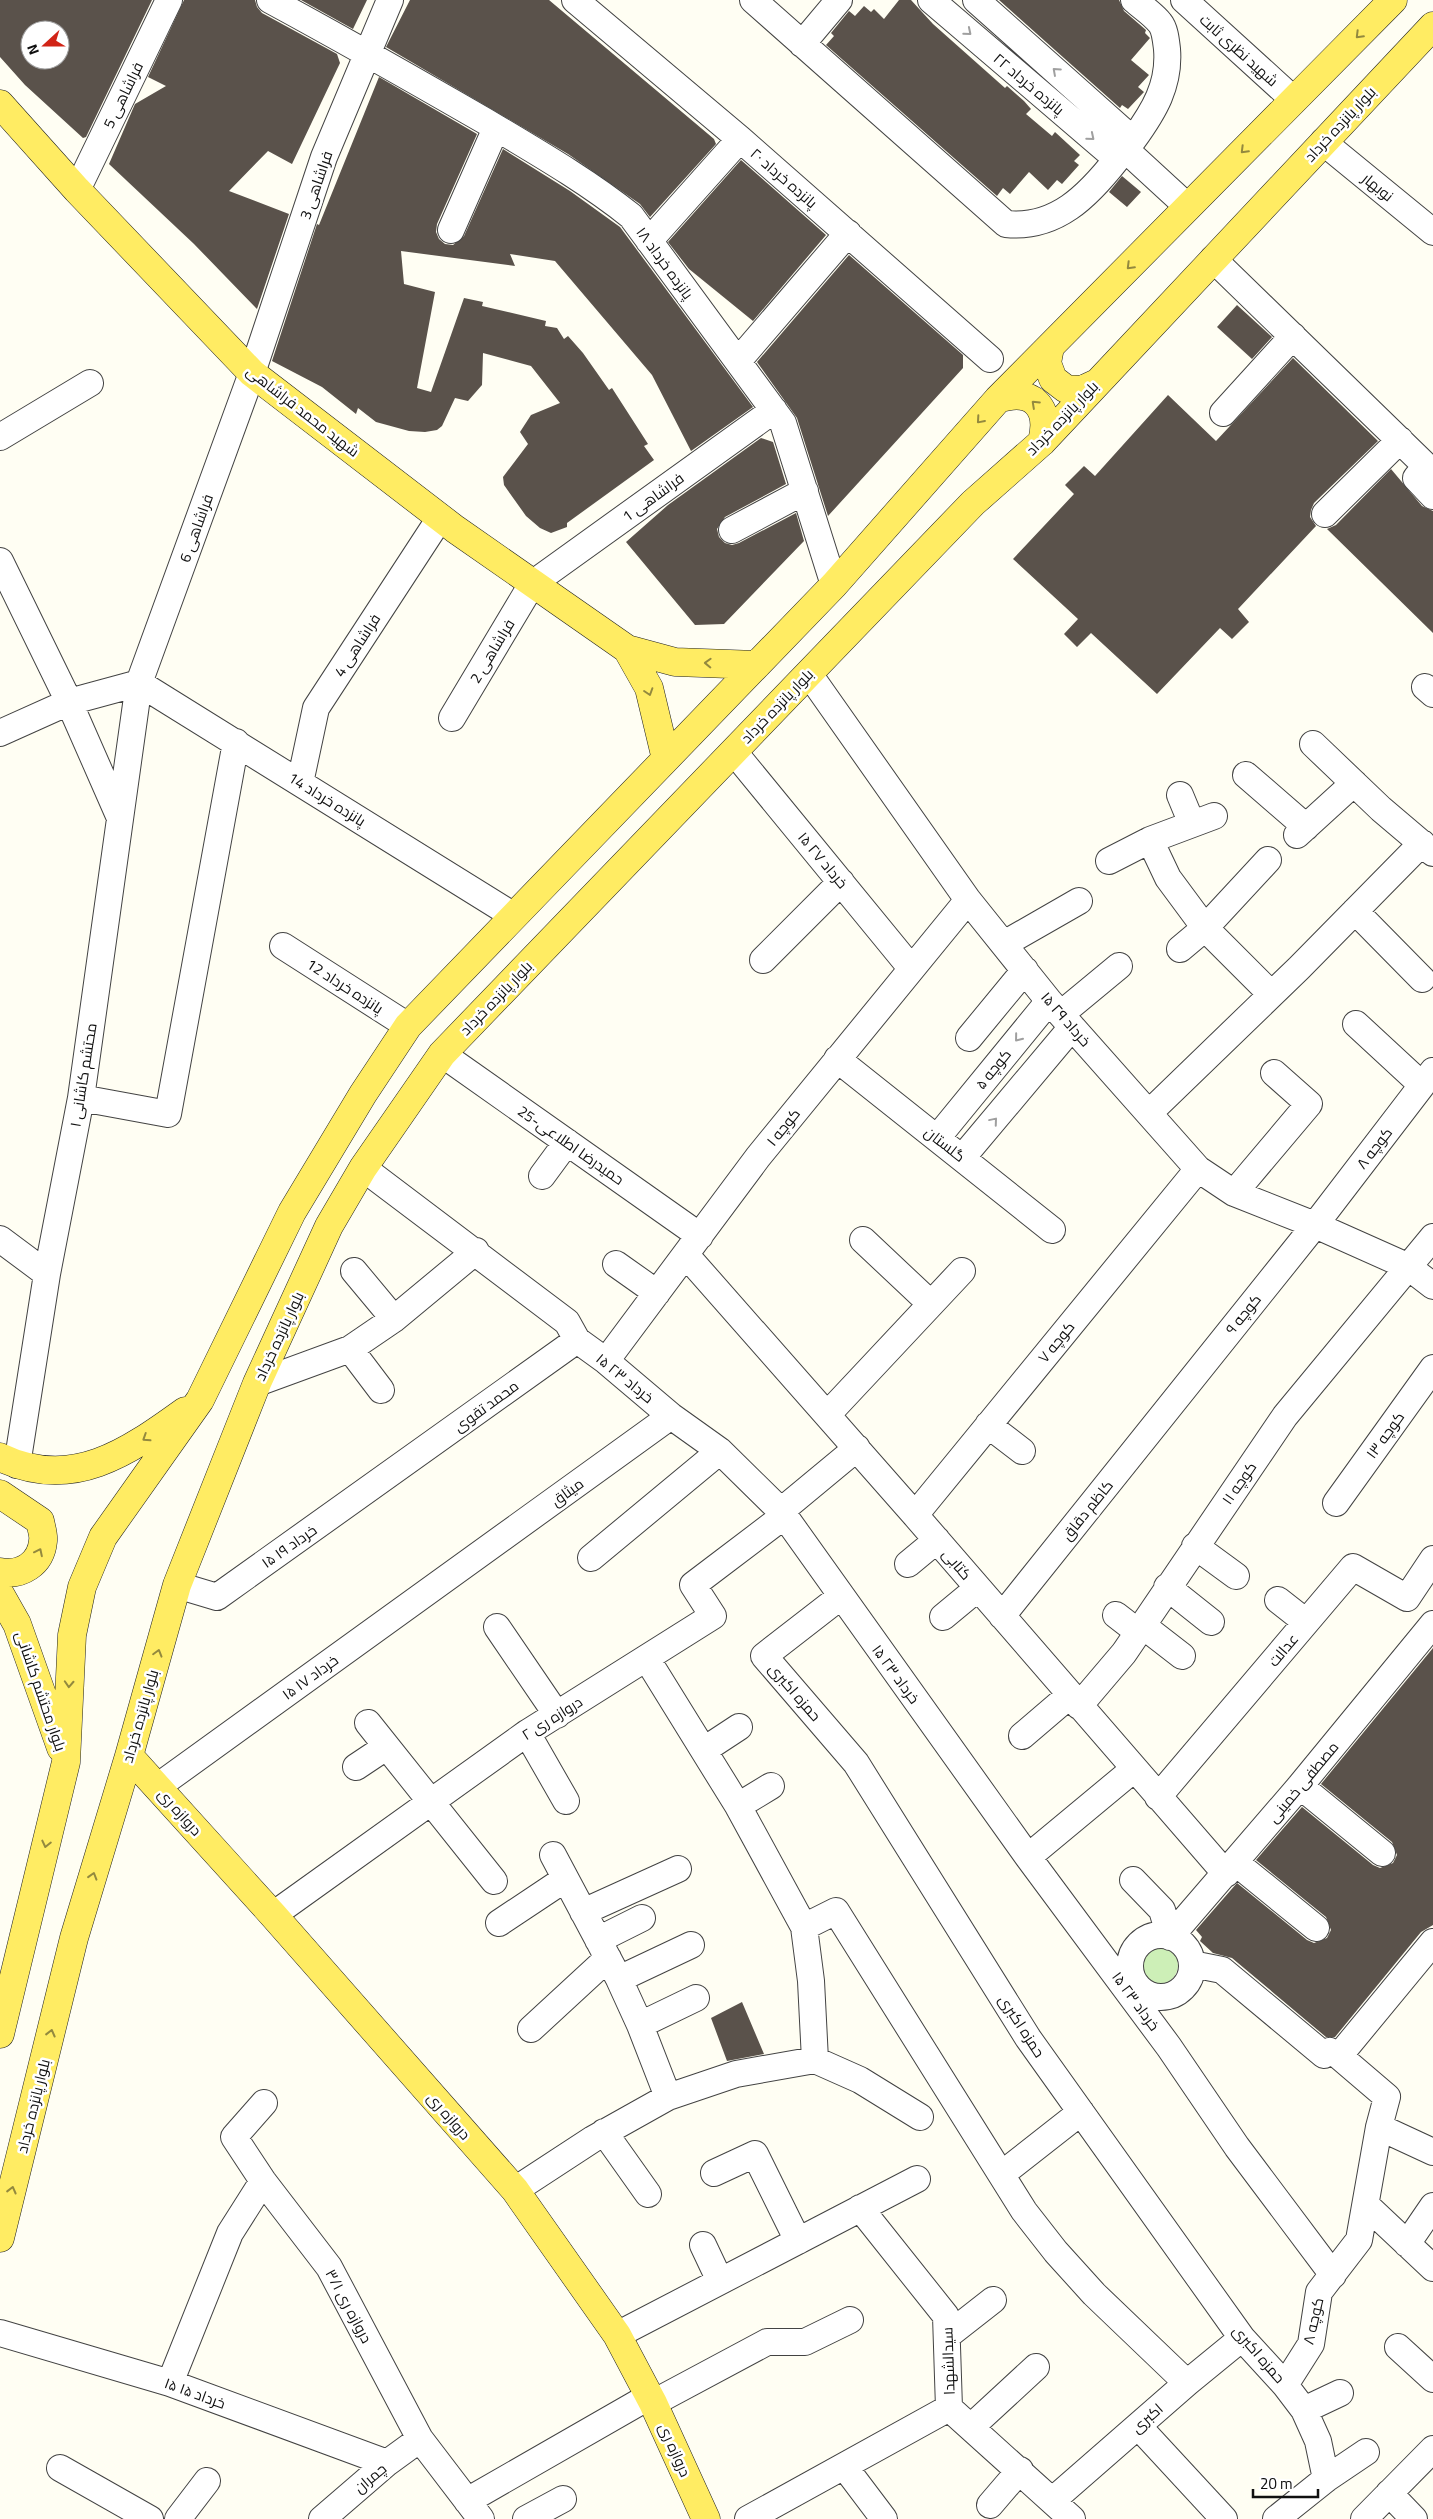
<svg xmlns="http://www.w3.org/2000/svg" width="1433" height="2519" font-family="Georgia,Cairo,serif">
  <rect width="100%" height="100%" fill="#fffef3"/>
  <!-- green -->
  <path fill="#cdefb7" d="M1140 1965a19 19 0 1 1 38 0a19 19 0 1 1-38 0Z"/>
  <!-- building -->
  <path fill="#5a524b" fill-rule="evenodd" d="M0 0H152L86 137 83 138 25 85 0 57ZM30 30H60V60H30Z
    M184 0H255L257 7 262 13 337 54 340 63 292 164 268 151 229 191 289 214 257 309 194 244 109 164 135 104 166 86 148 77Z
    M301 0H367L353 29Z
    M410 0H549L714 139 716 144 650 217 640 204 568 154 386 47Z
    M899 0H911L933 24 1005 88 1007 86 1024 101 1031 109 1026 114 1052 136 1055 132 1080 155 1074 161 1079 165 1062 184 1057 180 1048 190 1029 172 1010 194 1003 188 997 196 826 45 834 36 831 33 849 11 855 16 864 6 871 12 874 9 884 19Z
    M999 0H1119L1124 11 1146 30 1145 33 1150 38 1131 60 1149 75 1138 87 1144 92 1128 109 1122 105 1120 108Z
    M379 77 477 134 437 224 436 232 439 239 445 244 453 245 464 236 503 149 570 191 620 227 753 407 691 451 652 375 555 261 510 254 515 266 401 251 404 284 435 292 417 388 431 392 464 298 483 302 482 306 546 321 545 326 557 328 564 339 568 336 583 353 609 390 612 388 648 444 644 446 654 460 567 523V527L551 533 540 528 526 516 504 485 503 477 528 444 520 432 531 415 560 403 531 366 483 353 482 385 468 401 455 398 442 426 437 430 425 432 409 431 376 422 358 408 356 414 322 387 272 361 317 224 319 225Z
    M741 160 826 235 753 321 689 269 668 242Z
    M1122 176 1141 192 1127 207 1109 192Z
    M849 255 963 355V368L828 516 797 418 757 362Z
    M1237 305 1272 337 1252 359 1217 327Z
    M1293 358 1378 441 1314 503 1311 510 1310 517 1316 526 1238 609 1249 622 1232 639 1220 628 1157 694 1091 633 1077 647 1064 634 1078 619 1013 559 1074 494 1065 485 1084 466 1095 476 1168 395 1216 441Z
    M761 438 773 442 786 484 725 517 717 529 719 537 725 543 732 545 739 543 796 513 804 541 724 624 695 625 626 542 668 505Z
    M1391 469 1422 506 1433 511V633L1327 529 1336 525Z
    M1433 1648V1925L1421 1932 1335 2037H1326L1232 1958 1213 1953 1200 1941 1202 1937 1196 1930 1237 1883 1307 1940 1314 1943 1327 1938 1331 1930 1326 1917 1256 1860 1302 1807 1373 1865 1380 1868 1393 1863 1397 1855 1392 1842 1321 1784Z
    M742 2002 764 2054 727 2061 711 2018Z"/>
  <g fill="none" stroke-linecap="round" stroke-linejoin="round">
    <defs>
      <path id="minor" d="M270 0C342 39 414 80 485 121 535 151 586 180 631 216L783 423 834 585
        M575 0 740 139 990 359
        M753 0 1006 224C1056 229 1088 196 1117 159
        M931 0 1117 159 1133 140 976 0
        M1184 0 1294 100
        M802 44 839 0
        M1133 140C1154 111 1170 85 1167 49 1166 41 1165 29 1160 23 1153 14 1142 7 1134 0
        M1323 142 1433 232
        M1126 150 1188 207
        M77 190 169 0
        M451 230 496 128
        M649 241 740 139
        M1213 259 1426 466 1416 478 1433 496
        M738 361 848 233
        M1223 413 1293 336
        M0 437 90 383
        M1325 514 1400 440
        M732 530 805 491
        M0 561 69 702 120 818
        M809 674 968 900 1049 1001 1198 1169 1234 1193 1315 1225 1407 1266 1433 1286
        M139 683 514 916
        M1425 687 1433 694
        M452 718 532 584 774 410
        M0 733 69 702 139 683
        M1313 744 1381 809 1433 853
        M734 752 911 968
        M1246 775 1306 827
        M300 783 316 708 440 518
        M1180 795 1192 824
        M1297 835 1354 783
        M1150 840 1214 816
        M1109 861 1150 840 1168 878 1205 928 1271 994
        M1355 911 1422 979
        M1004 944 1079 901
        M283 946 408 1026
        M1180 949 1205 928 1268 860
        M763 960 841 882
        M1061 1014 1119 966
        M1356 1024 1422 1085
        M969 1038 1025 970
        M442 1054 700 1236
        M837 1059 1052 1230
        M81 1098 168 1114 236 742
        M1149 1113 1299 968 1422 843
        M937 1138 1049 1001
        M962 1158 1072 1027
        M363 1168 567 1322 577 1340 606 1361 671 1416 720 1451 781 1511 1028 1857 1169 2047 1237 2147 1333 2275
        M542 1176 567 1142
        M1234 1193 1309 1104 1274 1073
        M0 1239 47 1274
        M863 1240 931 1304
        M686 1255 915 1515 1226 1874
        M616 1264 657 1293
        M354 1271 394 1319
        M350 1349 381 1390
        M606 1361 758 1157 968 900
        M257 1383 350 1349 394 1319 476 1251
        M827 1415 962 1271
        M988 1425 1022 1451
        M17 1465 47 1274 81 1098 139 683 252 373 324 157 390 0
        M1336 1503 1433 1368
        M781 1511 857 1448
        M915 1515 1198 1169
        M1195 1546 1236 1576
        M591 1558 720 1451
        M908 1564 937 1540
        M177 1585 217 1597 577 1340
        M1167 1587 1211 1622
        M840 1597 764 1656 856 1763 1028 2038 1242 2338 1285 2385 1304 2410 1318 2441 1326 2479
        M1278 1600 1306 1622
        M1116 1615 1138 1632
        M1002 1616 1315 1225 1433 1071
        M943 1617 978 1588
        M1142 1625 1182 1656
        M497 1627 557 1715
        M647 1659 738 1806 804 1927 811 1981 815 2060
        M1079 1706 1124 1653 1285 1416 1433 1237
        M368 1723 494 1881
        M527 1733 566 1801
        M1022 1736 1070 1695
        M704 1750 739 1727
        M356 1767 386 1747
        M1300 1786 1382 1853
        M157 1787 671 1416
        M1158 1797 1353 1567 1407 1598 1433 1559
        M738 1806 771 1786
        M553 1855 619 1979 640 2025 668 2097
        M1028 1857 1134 1769
        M1236 1863 1316 1928
        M1133 1880 1162 1910 1170 1937
        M583 1912 678 1869
        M273 1915 527 1733 713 1616 693 1585 784 1516
        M499 1923 565 1879
        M804 1927 836 1911 1024 2211 1056 2252 1094 2294 1187 2383
        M1130 1966a31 31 0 1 1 62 0a31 31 0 1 1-62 0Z
        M1170 1937 1300 1786 1433 1624
        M598 1940 642 1918
        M1192 1964 1222 1970 1324 2055 1330 2051 1339 2056 1387 2097 1379 2127 1359 2240 1319 2292 1311 2344 1285 2385
        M619 1979 691 1945
        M640 2025 696 1998
        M531 2029 608 1958
        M1339 2056 1433 1942
        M264 2103 234 2137 263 2181 329 2267 420 2439 481 2519
        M1379 2127 1433 2152
        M604 2132 648 2194
        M714 2173 755 2154 798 2241
        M1002 2174 1081 2112
        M515 2190 593 2139 668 2097 736 2074 815 2060 860 2080 920 2117
        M1366 2205 1433 2268
        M860 2208 946 2316 949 2408 1072 2519
        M1407 2244 1433 2206
        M703 2245 720 2281
        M0 2333 170 2383 387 2463
        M617 2335 917 2179
        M947 2336 993 2300
        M1398 2347 1433 2379
        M170 2383 230 2233 263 2181
        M653 2403 767 2342H805L850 2320
        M1304 2410 1340 2393
        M1138 2426 1224 2519
        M971 2427 1036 2367
        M844 2466 884 2519
        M60 2468 150 2519
        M1389 2493 1414 2519
        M1053 2500 1187 2383 1242 2338
        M467 2501 650 2396
        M990 2505 1020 2470
        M178 2519 207 2481
        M322 2519 387 2463 420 2439
        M526 2519 563 2499
        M748 2519 949 2408
        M1276 2519 1326 2479 1366 2452
        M1364 2519 1433 2449"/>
      <path id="major" d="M0 104 77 190 252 373 455 529 627 649 675 662 757 665
        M1050 347 1047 363 1053 379 1066 389 1082 390 1097 383
        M998 399C1032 388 1051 406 1042 442
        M627 649 649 688 666 759
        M0 1457C72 1492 128 1452 185 1411
        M0 1494 40 1521C41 1527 44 1535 43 1541 41 1564 21 1576 0 1572
        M0 1594 17 1624 61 1748
        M129 1756 273 1915 515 2190 617 2335 653 2403 706 2519
        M0 2034 66 1762 72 1635 82 1587 103 1537 200 1400 292 1212 363 1094 408 1026 834 585 998 399 1393 0
        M0 2238 74 1938 129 1756 177 1585 257 1383 329 1226 363 1168 442 1054 973 503 1042 442 1433 26"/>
    </defs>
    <!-- minor casing -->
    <use href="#minor" stroke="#434343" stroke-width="28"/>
    <!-- major casing -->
    <use href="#major" stroke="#212121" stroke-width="29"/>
    <!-- minor -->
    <use href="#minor" stroke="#fff" stroke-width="26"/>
    <!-- major -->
    <use href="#major" stroke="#ffec63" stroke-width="28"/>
  </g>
  <!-- one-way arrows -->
  <defs><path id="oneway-chevron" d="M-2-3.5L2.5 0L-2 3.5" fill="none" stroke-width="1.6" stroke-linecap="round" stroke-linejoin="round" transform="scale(1.25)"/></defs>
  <g stroke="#9f9f9f">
    <use href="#oneway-chevron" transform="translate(968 32) rotate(40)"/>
    <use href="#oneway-chevron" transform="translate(1056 71) rotate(-138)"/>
    <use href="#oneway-chevron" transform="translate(1091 137) rotate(40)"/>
    <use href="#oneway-chevron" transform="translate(1018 1038) rotate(129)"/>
    <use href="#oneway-chevron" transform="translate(994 1121) rotate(-50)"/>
  </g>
  <g stroke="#93893e">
    <use href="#oneway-chevron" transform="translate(1359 35) rotate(135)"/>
    <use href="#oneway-chevron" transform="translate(1244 150) rotate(135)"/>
    <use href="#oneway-chevron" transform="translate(1130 266) rotate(135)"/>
    <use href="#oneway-chevron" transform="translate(1035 404) rotate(-137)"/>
    <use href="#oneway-chevron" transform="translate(980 420) rotate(131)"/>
    <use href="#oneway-chevron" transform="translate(708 663) rotate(-178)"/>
    <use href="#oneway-chevron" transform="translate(649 692) rotate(72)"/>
    <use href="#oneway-chevron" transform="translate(146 1438) rotate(147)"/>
    <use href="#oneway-chevron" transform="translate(39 1552) rotate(-64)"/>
    <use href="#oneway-chevron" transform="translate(158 1653) rotate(-74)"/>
    <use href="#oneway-chevron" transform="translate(69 1684) rotate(93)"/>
    <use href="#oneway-chevron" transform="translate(46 1844) rotate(103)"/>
    <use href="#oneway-chevron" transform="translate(93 1876) rotate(-73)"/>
    <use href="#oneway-chevron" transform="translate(51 2033) rotate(-76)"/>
    <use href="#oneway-chevron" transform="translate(12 2190) rotate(-76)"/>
  </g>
  <g text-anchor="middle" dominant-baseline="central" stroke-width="5" stroke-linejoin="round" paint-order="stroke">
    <!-- street labels -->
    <g font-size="15" fill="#101010" stroke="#fff">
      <text transform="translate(1239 50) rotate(42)">شهید نظری ثابت</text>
      <text transform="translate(1029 84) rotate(40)">پانزده خرداد ۲۲</text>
      <text transform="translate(123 95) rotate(-64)">فراشاهی 5</text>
      <text transform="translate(1340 124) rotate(-47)">بلوار پانزده خرداد</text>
      <text transform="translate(784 178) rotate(41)">پانزده خرداد ۲۰</text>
      <text transform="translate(316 185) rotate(-71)">فراشاهی 3</text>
      <text transform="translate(1378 187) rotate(39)">نوبهار</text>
      <text transform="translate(665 263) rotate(54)">پانزده خرداد ۱۸</text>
      <text transform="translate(303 411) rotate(38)">شهید محمد فراشاهی</text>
      <text transform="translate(1062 418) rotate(-46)">بلوار پانزده خرداد</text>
      <text transform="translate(653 497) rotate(-36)">فراشاهی 1</text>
      <text transform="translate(196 528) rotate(-70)">فراشاهی 6</text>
      <text transform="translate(357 645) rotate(-57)">فراشاهی 4</text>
      <text transform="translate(492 651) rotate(-59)">فراشاهی 2</text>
      <text transform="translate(777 706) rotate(-46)">بلوار پانزده خرداد</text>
      <text transform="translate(327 799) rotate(32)">پانزده خرداد 14</text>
      <text transform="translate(823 860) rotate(50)">۱۵ خرداد ۲۷</text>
      <text transform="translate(345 986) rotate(33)">پانزده خرداد 12</text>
      <text transform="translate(496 998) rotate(-46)">بلوار پانزده خرداد</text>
      <text transform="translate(1066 1019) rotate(49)">۱۵ خرداد ۲۹</text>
      <text transform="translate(993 1069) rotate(-51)">کوچه ۵</text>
      <text transform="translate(83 1075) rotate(-81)">محتشم کاشانی ۱</text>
      <text transform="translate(783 1127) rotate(-51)">کوچه ۱</text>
      <text transform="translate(945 1144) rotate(38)">گلستان</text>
      <text transform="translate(571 1145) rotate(35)">حمیدرضا اطلاعی-25</text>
      <text transform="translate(1374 1148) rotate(-52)">کوچه ۸</text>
      <text transform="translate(1243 1314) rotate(-51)">کوچه ۹</text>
      <text transform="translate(279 1336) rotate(-65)">بلوار پانزده خرداد</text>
      <text transform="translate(1056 1342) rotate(-51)">کوچه ۷</text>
      <text transform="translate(625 1378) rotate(39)">۱۵ خرداد ۲۳</text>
      <text transform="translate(486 1406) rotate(-36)">محمد تقوی</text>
      <text transform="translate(1385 1435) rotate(-54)">کوچه ۱۳</text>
      <text transform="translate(1239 1483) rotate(-55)">کوچه ۱۱</text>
      <text transform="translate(567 1492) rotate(-36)">میثاق</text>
      <text transform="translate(1087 1510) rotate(-51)">کاظم دقاق</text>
      <text transform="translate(289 1546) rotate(-35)">۱۵ خرداد ۱۹</text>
      <text transform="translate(957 1564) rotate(49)">کتابی</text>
      <text transform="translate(1283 1650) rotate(-50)">عدالت</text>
      <text transform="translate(896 1674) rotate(54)">۱۵ خرداد ۲۳</text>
      <text transform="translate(310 1677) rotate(-36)">۱۵ خرداد ۱۷</text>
      <text transform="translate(41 1691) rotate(71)">بلوار محتشم کاشانی</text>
      <text transform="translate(795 1692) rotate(49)">حمزه اکبری</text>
      <text transform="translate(140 1716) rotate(-74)">بلوار پانزده خرداد</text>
      <text transform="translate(552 1718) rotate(-32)">دروازه ری ۲</text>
      <text transform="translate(1303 1782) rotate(-50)">مصطفی خمینی</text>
      <text transform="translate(180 1812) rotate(48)">دروازه ری</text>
      <text transform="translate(1136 2001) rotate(54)">۱۵ خرداد ۲۳</text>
      <text transform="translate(1022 2026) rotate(57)">حمزه اکبری</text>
      <text transform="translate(33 2106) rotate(-76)">بلوار پانزده خرداد</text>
      <text transform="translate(449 2116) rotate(49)">دروازه ری</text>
      <text transform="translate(349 2306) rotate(62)">دروازه ری ۳/۱</text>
      <text transform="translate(1313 2321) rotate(-77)">کوچه ۸</text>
      <text transform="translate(1259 2354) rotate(49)">حمزه اکبری</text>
      <text transform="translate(948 2361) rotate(-92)">سیدالشهدا</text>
      <text transform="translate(195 2393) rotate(20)">۱۵ خرداد ۱۵</text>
      <text transform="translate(1147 2418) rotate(-41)">اکبری</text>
      <text transform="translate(675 2450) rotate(66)">دروازه ری</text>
      <text transform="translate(370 2478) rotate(-40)">چمران</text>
    </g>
  </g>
  <!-- north arrow -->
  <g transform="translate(45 45) rotate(249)"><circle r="24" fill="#ffffff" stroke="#9f9f9f"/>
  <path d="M0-4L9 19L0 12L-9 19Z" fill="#d12417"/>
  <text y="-8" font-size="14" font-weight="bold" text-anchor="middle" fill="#101010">N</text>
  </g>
  <!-- scale -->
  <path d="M1253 2489v8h65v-8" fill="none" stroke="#101010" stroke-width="2.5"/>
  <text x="1260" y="2489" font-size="15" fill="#101010" stroke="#ffffff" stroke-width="4" paint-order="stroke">20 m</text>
</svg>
